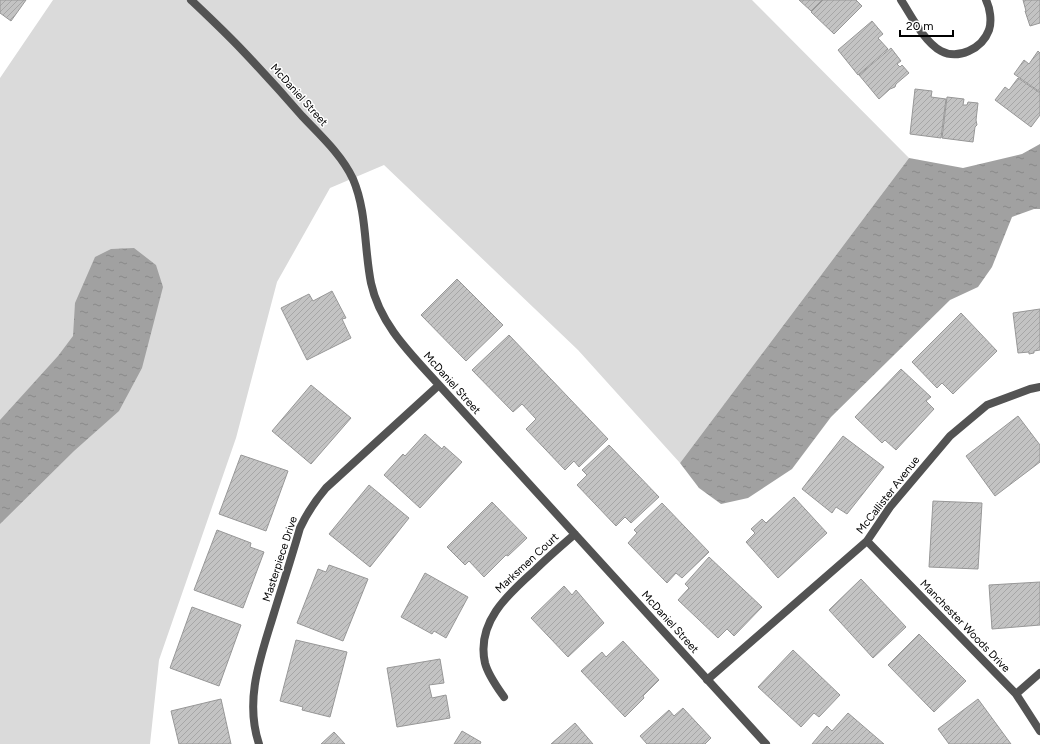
<svg xmlns="http://www.w3.org/2000/svg" width="1040" height="744" font-family="Figtree,sans-serif">
  <defs>
    <pattern id="water-ripples" width="26" height="14" patternUnits="userSpaceOnUse"><rect width="26" height="14" fill="#a1a1a1"/><path d="M2 4q2-2 4 0t4 0M15 11q2-2 4 0t4 0" fill="none" stroke="#898989"/></pattern>
    <pattern id="building-hatch" width="6" height="6" patternUnits="userSpaceOnUse"><rect width="6" height="6" fill="#c3c3c3"/><path d="M-1 1l2-2M0 6l6-6M5 7l2-2" fill="none" stroke="#a6a6a6"/></pattern>
  </defs>
  <rect width="100%" height="100%" fill="#fff"/>
  <!-- green -->
  <path fill="#dadada" d="M53 0H752L909 158 680 463 578 350 384 165 330 188 277 282 236 438 159 660 150 744H0V78Z"/>
  <!-- water -->
  <path fill="url(#water-ripples)" d="M1040 144V209H1034L1012 217 992 267 978 287 950 300 831 417 792 469 748 498 721 504 699 488 680 463 909 158 963 168 1022 154Z
    M134 248 156 265 163 287 142 368 119 411 74 451 0 524V420L58 356 73 336 75 303 95 257 111 249Z"/>
  <!-- building -->
  <path fill="url(#building-hatch)" stroke="#979797" d="M0 0H26L11 21 0 13Z
    M799 0H822L811 11Z
    M823 0H856L862 6 834 34 811 12Z
    M1023 0H1040V23L1030 26 1025 11H1026Z
    M872 21 883 34 878 38 888 49 858 75 838 50Z
    M891 48 901 61 897 64 900 67 902 65 909 73 896 84 895 87 890 89 879 99 859 75Z
    M1038 51 1040 53V92L1014 74 1024 60 1029 64Z
    M1018 78 1040 93V115L1031 127 995 100 1005 87 1009 90Z
    M915 89 932 91 931 97 946 99 941 138 910 134Z
    M947 97 964 99 963 105H967L968 102 978 103 976 120 977 125 975 127 973 142 942 138Z
    M457 279 503 325 466 361 421 315Z
    M332 291 346 318 342 319 351 338 307 360 281 308 309 294 313 301Z
    M1040 309V350L1034 351V353L1029 354V352L1018 353 1013 313Z
    M961 313 997 351 953 394 942 383 937 388 912 362Z
    M509 335 608 439 579 467 574 461 565 470 526 429 536 419 522 404 513 412 472 370Z
    M901 369 931 397 926 401 934 409 896 450 885 440 882 443 855 417Z
    M311 385 351 418 311 464 272 431Z
    M1018 416 1040 445V462L995 496 966 456Z
    M425 434 442 449 444 446 462 462 420 508 384 475 403 454 405 456Z
    M843 436 884 467 847 514 836 507 832 513 802 489Z
    M609 445 659 497 631 523 625 517 616 526 577 485 587 475 582 470Z
    M241 455 288 471 266 531 219 514Z
    M369 485 409 518 370 567 329 534Z
    M794 497 827 533 778 578 746 542 755 533 751 529 762 519 766 523Z
    M933 501 982 503 978 569 929 567Z
    M492 502 527 538 508 556 506 555 484 577 469 561 465 565 447 547Z
    M662 503 709 552 682 578 676 573 667 583 628 543 637 533 634 530Z
    M217 530 251 543 250 547 264 552 243 608 194 590Z
    M709 557 762 607 734 636 727 629 718 638 678 600 689 588 685 584Z
    M329 565 368 579 343 641 297 623 318 569 326 572Z
    M425 573 468 597 446 638 434 631 432 634 401 617Z
    M861 579 906 627 873 658 829 610Z
    M1040 582V625L992 629 989 585Z
    M564 586 572 595 576 590 604 623 568 657 531 618Z
    M192 607 241 625 219 686 170 668Z
    M919 634 966 681 934 712 888 665Z
    M296 640 347 652 330 717 302 710 303 707 280 701Z
    M623 641 659 680 643 696 644 698 625 717 581 671 602 652 606 657Z
    M793 650 840 695 819 717 814 713 801 727 758 687Z
    M440 659 444 683 429 685 432 698 446 695 450 718 397 727 387 668Z
    M221 699 231 744H179L171 711Z
    M978 699 1011 744H949L938 729Z
    M683 708 711 738 705 744H647L640 736 669 710 674 716Z
    M848 713 884 744H812L827 726 832 731Z
    M575 723 593 744H551Z
    M462 731 481 742 480 744H454Z
    M334 732 345 744H321Z"/>
  <g fill="none" stroke-linecap="round" stroke-linejoin="round">
    <!-- street -->
    <path stroke="#535353" stroke-width="8" d="M191 0C209 17 226 33 243 51 263 72 283 94 302 116 320 135 342 155 353 179 367 212 364 248 371 283 380 325 412 355 439 385L766 744
      M901 0C911 15 924 42 941 51 958 60 982 49 989 30 992 21 990 8 986 0
      M867 541 1016 694 1040 731
      M707 680 867 541 890 507 950 436 987 405 1030 389 1040 387
      M1016 694 1040 673
      M504 697C497 687 488 675 485 663 476 623 507 595 534 571 547 558 561 546 575 534
      M259 744C244 699 261 656 274 613 283 584 292 556 300 528 307 513 315 501 326 488L439 385"/>
  </g>
  <g text-anchor="middle" dominant-baseline="central" stroke-width="3" stroke-linejoin="round" paint-order="stroke">
    <!-- street labels -->
    <g font-size="11" fill="#000" stroke="#fff">
      <text transform="translate(299 95) rotate(48)">McDaniel Street</text>
      <text transform="translate(452 383) rotate(48)">McDaniel Street</text>
      <text transform="translate(888 495) rotate(-52)">McCallister Avenue</text>
      <text transform="translate(280 559) rotate(-72)">Masterpiece Drive</text>
      <text transform="translate(527 563) rotate(-43)">Marksmen Court</text>
      <text transform="translate(670 622) rotate(48)">McDaniel Street</text>
      <text transform="translate(965 626) rotate(46)">Manchester Woods Drive</text>
    </g>
  </g>
  <!-- scale -->
  <path d="M900 30v6h53v-6" fill="none" stroke="#000000" stroke-width="2"/>
  <text x="906" y="30" font-size="12" fill="#000000" stroke="#ffffff" stroke-width="3" paint-order="stroke">20 m</text>
</svg>
